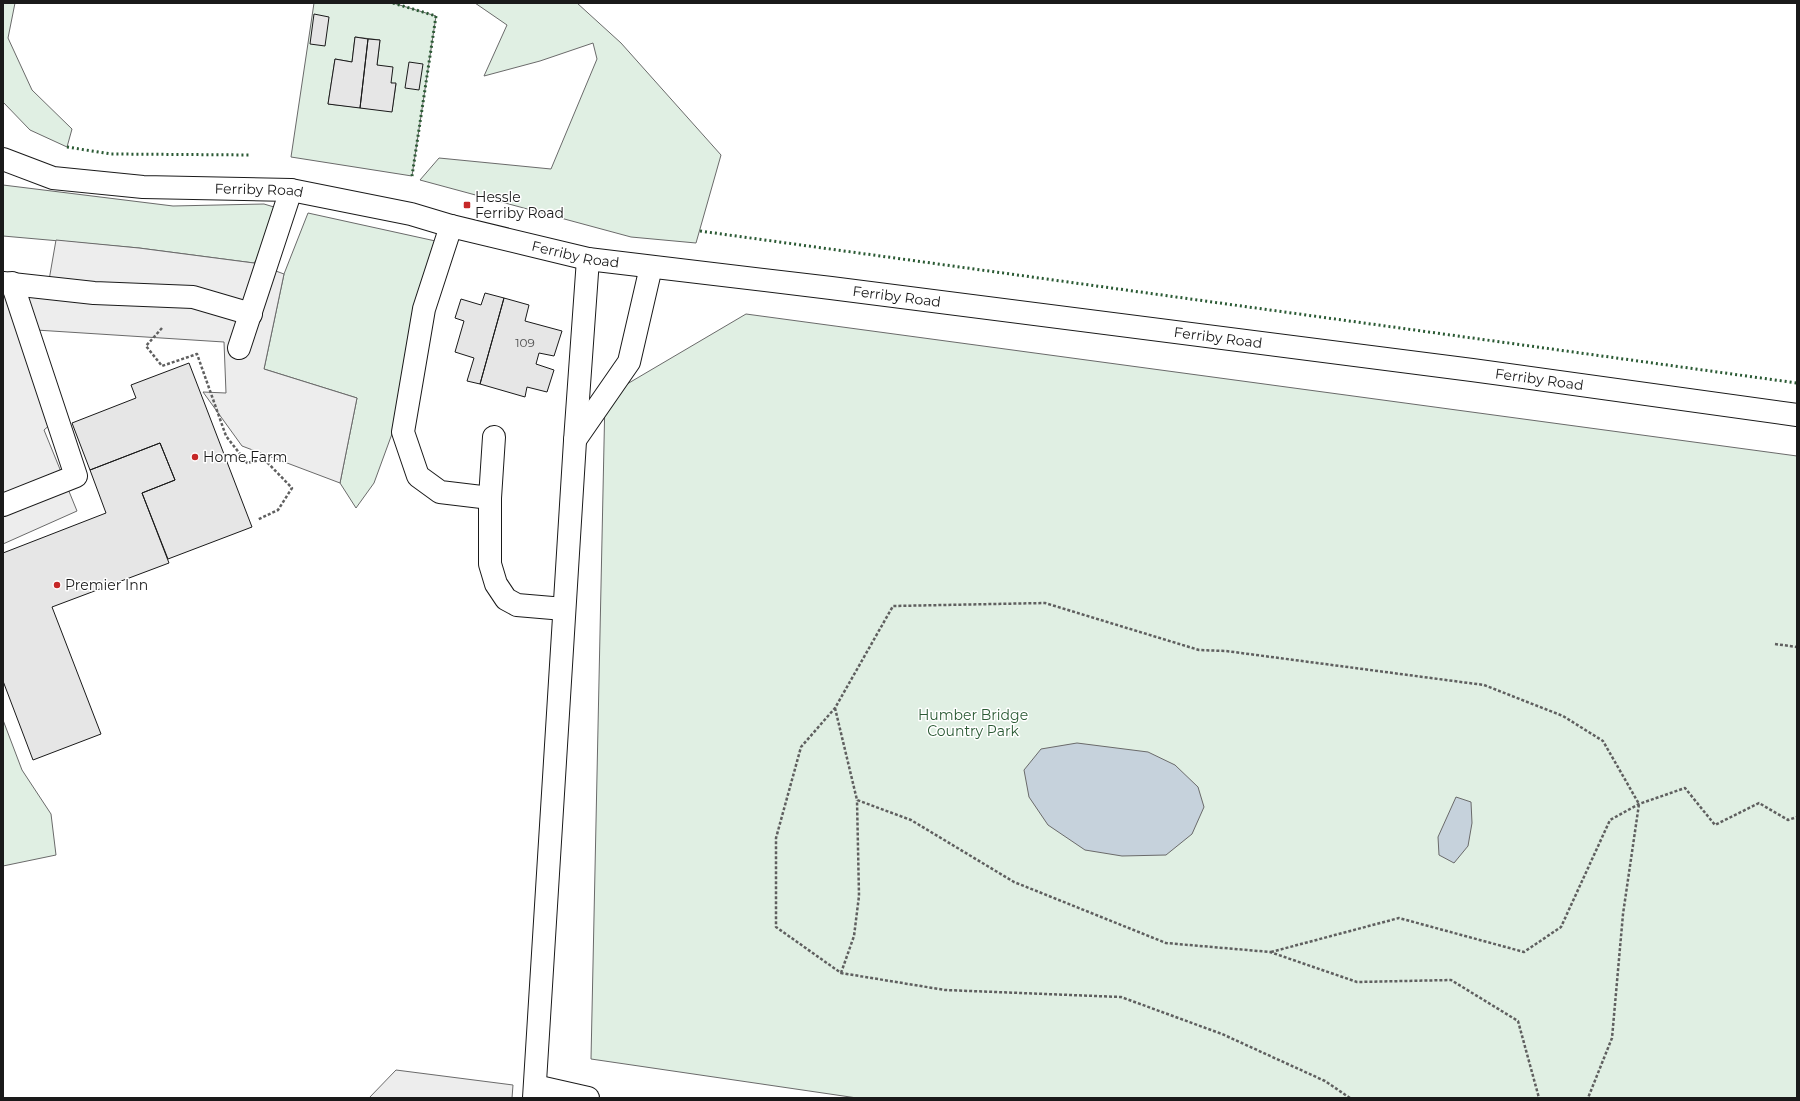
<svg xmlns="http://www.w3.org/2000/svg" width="1800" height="1101" font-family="Montserrat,sans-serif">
  <rect width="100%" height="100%" fill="#fff"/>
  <!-- green -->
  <path fill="#e0efe3" stroke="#6a6a6a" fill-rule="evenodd" d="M3 3H15L8 38 32 90 72 129 67 147 30 130 3 102Z
    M314 3H393L436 16 412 176 291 157ZM355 37 380 40 377 65 391 83 396 84 392 111 328 104 335 59 352 62Z
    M475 3H577L621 43 721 155 696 243 631 237 420 180 439 158 551 169 597 59 593 43 540 61 484 76 507 25Z
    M3 185 173 206 264 204 274 207 268 244 254 263 139 248 3 236Z
    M308 213 440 242 400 412 374 483 356 508 340 483 357 398 264 369 284 274Z
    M746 314 1797 456V1098H857L591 1059 605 397Z
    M3 720 22 770 51 814 56 855 3 866Z"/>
  <!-- parking -->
  <path fill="#ededed" stroke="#6a6a6a" d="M56 240 139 248 254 263 284 274 264 369 357 398 340 483 242 446 203 392 226 393 224 342 36 330 60 416 44 430 77 511 3 544V279L48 286Z
    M396 1070 513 1085 512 1098H369Z"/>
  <!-- water -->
  <path fill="#c6d2dc" stroke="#6a6a6a" d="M1077 743 1148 752 1175 765 1198 787 1204 807 1192 834 1166 855 1122 856 1085 850 1048 825 1029 797 1024 770 1041 749Z
    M1456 797 1471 802 1472 823 1468 846 1454 863 1439 855 1438 837Z"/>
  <!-- building -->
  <path fill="#e6e6e6" stroke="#1a1a1a" d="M314 14 329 17 325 46 310 44Z
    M355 37 368 39 360 108 328 104 335 59 352 62Z
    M368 39 380 40 377 65 393 67 391 83H396L392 112 360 108Z
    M409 62 423 64 419 90 405 88Z
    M485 293 504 298 480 384 467 381 474 358 455 352 464 321 455 318 461 299 481 305Z
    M504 298 529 305 525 321 562 331 554 356 539 353 536 364 554 370 547 392 527 387 525 397 480 384Z
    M189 363 252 527 168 559 142 493 175 480 160 443 90 470 72 423 136 398 131 385Z
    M160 443 175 480 142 493 169 563 52 607 101 734 33 760 3 681V553L106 513 90 470Z"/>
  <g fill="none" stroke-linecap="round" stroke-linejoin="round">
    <defs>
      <g id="minor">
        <path id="s1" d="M3 159 53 178 143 187 291 190 411 214 451 226 588 259 831 288 1472 370 1797 415"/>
        <path d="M451 226 424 309 403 432 418 476 440 492 490 498"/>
        <path d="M3 283 94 293 193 297 251 314"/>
        <path d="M239 348 291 190"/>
        <path d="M494 437 490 498V564L496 584 506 599 517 605 564 609"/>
        <path d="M575 440 629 362 651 267"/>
        <path d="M3 505 76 476 12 283"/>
        <path d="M535 1086 588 1098"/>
        <path d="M534 1098 575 441 588 259"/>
      </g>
    </defs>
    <!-- minor casing -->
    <use href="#minor" stroke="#1a1a1a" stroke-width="24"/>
    <!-- path -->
    <path stroke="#5f5f5f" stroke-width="2.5" stroke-dasharray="3 2" stroke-linecap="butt" d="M162 328 146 346 162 366 197 354 226 436 247 463 264 459 292 488 278 510 257 520
      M1775 644 1797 647
      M835 708 857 800 911 820 1014 882 1166 943 1270 952 1357 982 1451 980 1518 1021 1539 1098
      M1271 952 1399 918 1524 952 1561 927 1610 820 1639 804 1685 788 1715 825 1759 803 1788 820 1797 817
      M841 973 854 936 859 896 857 800
      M1350 1098 1325 1081 1222 1034 1121 997 945 990 841 973 776 927V838L801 747 835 708 893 606 1045 603 1199 650 1226 651 1484 685 1563 716 1603 741 1639 804 1623 914 1612 1038 1588 1098"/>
    <!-- minor -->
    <use href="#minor" stroke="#fff" stroke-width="22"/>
    <!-- hedge -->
    <path stroke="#2b5a34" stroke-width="3" stroke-dasharray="2 3" stroke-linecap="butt" d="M393 3 436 16 412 176
      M67 147 111 154 251 155
      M700 231 1797 383"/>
  </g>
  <!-- markers -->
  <g fill="#c62828" stroke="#fff" stroke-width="1.5">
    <rect x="463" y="201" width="8" height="8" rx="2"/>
    <circle cx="195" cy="457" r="4"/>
    <circle cx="57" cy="585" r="4"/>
  </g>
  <g text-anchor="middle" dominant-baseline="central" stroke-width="3" stroke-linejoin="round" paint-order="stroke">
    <!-- number labels -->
    <g font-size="12" fill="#4d4d4d">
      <text x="525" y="342">109</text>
    </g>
    <!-- street labels -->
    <g font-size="14" fill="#1a1a1a" stroke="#fff">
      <text stroke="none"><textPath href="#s1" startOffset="260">Ferriby Road</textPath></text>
      <text stroke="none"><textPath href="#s1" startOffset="584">Ferriby Road</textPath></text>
      <text stroke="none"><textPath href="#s1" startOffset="908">Ferriby Road</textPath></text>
      <text stroke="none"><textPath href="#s1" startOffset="1232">Ferriby Road</textPath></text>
      <text stroke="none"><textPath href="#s1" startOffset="1556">Ferriby Road</textPath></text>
    </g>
    <!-- poi labels -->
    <g font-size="14" fill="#1a1a1a" stroke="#fff" text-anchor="start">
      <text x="475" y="197">Hessle<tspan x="475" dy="16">Ferriby Road</tspan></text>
      <text x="203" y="457">Home Farm</text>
      <text x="65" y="585">Premier Inn</text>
    </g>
    <!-- park labels -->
    <g font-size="14" fill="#2b5a34" stroke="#fff">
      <text x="973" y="715">Humber Bridge<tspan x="973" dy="16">Country Park</tspan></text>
    </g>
  </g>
  <!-- border -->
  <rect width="1800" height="1101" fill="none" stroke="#1a1a1a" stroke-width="8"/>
</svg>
